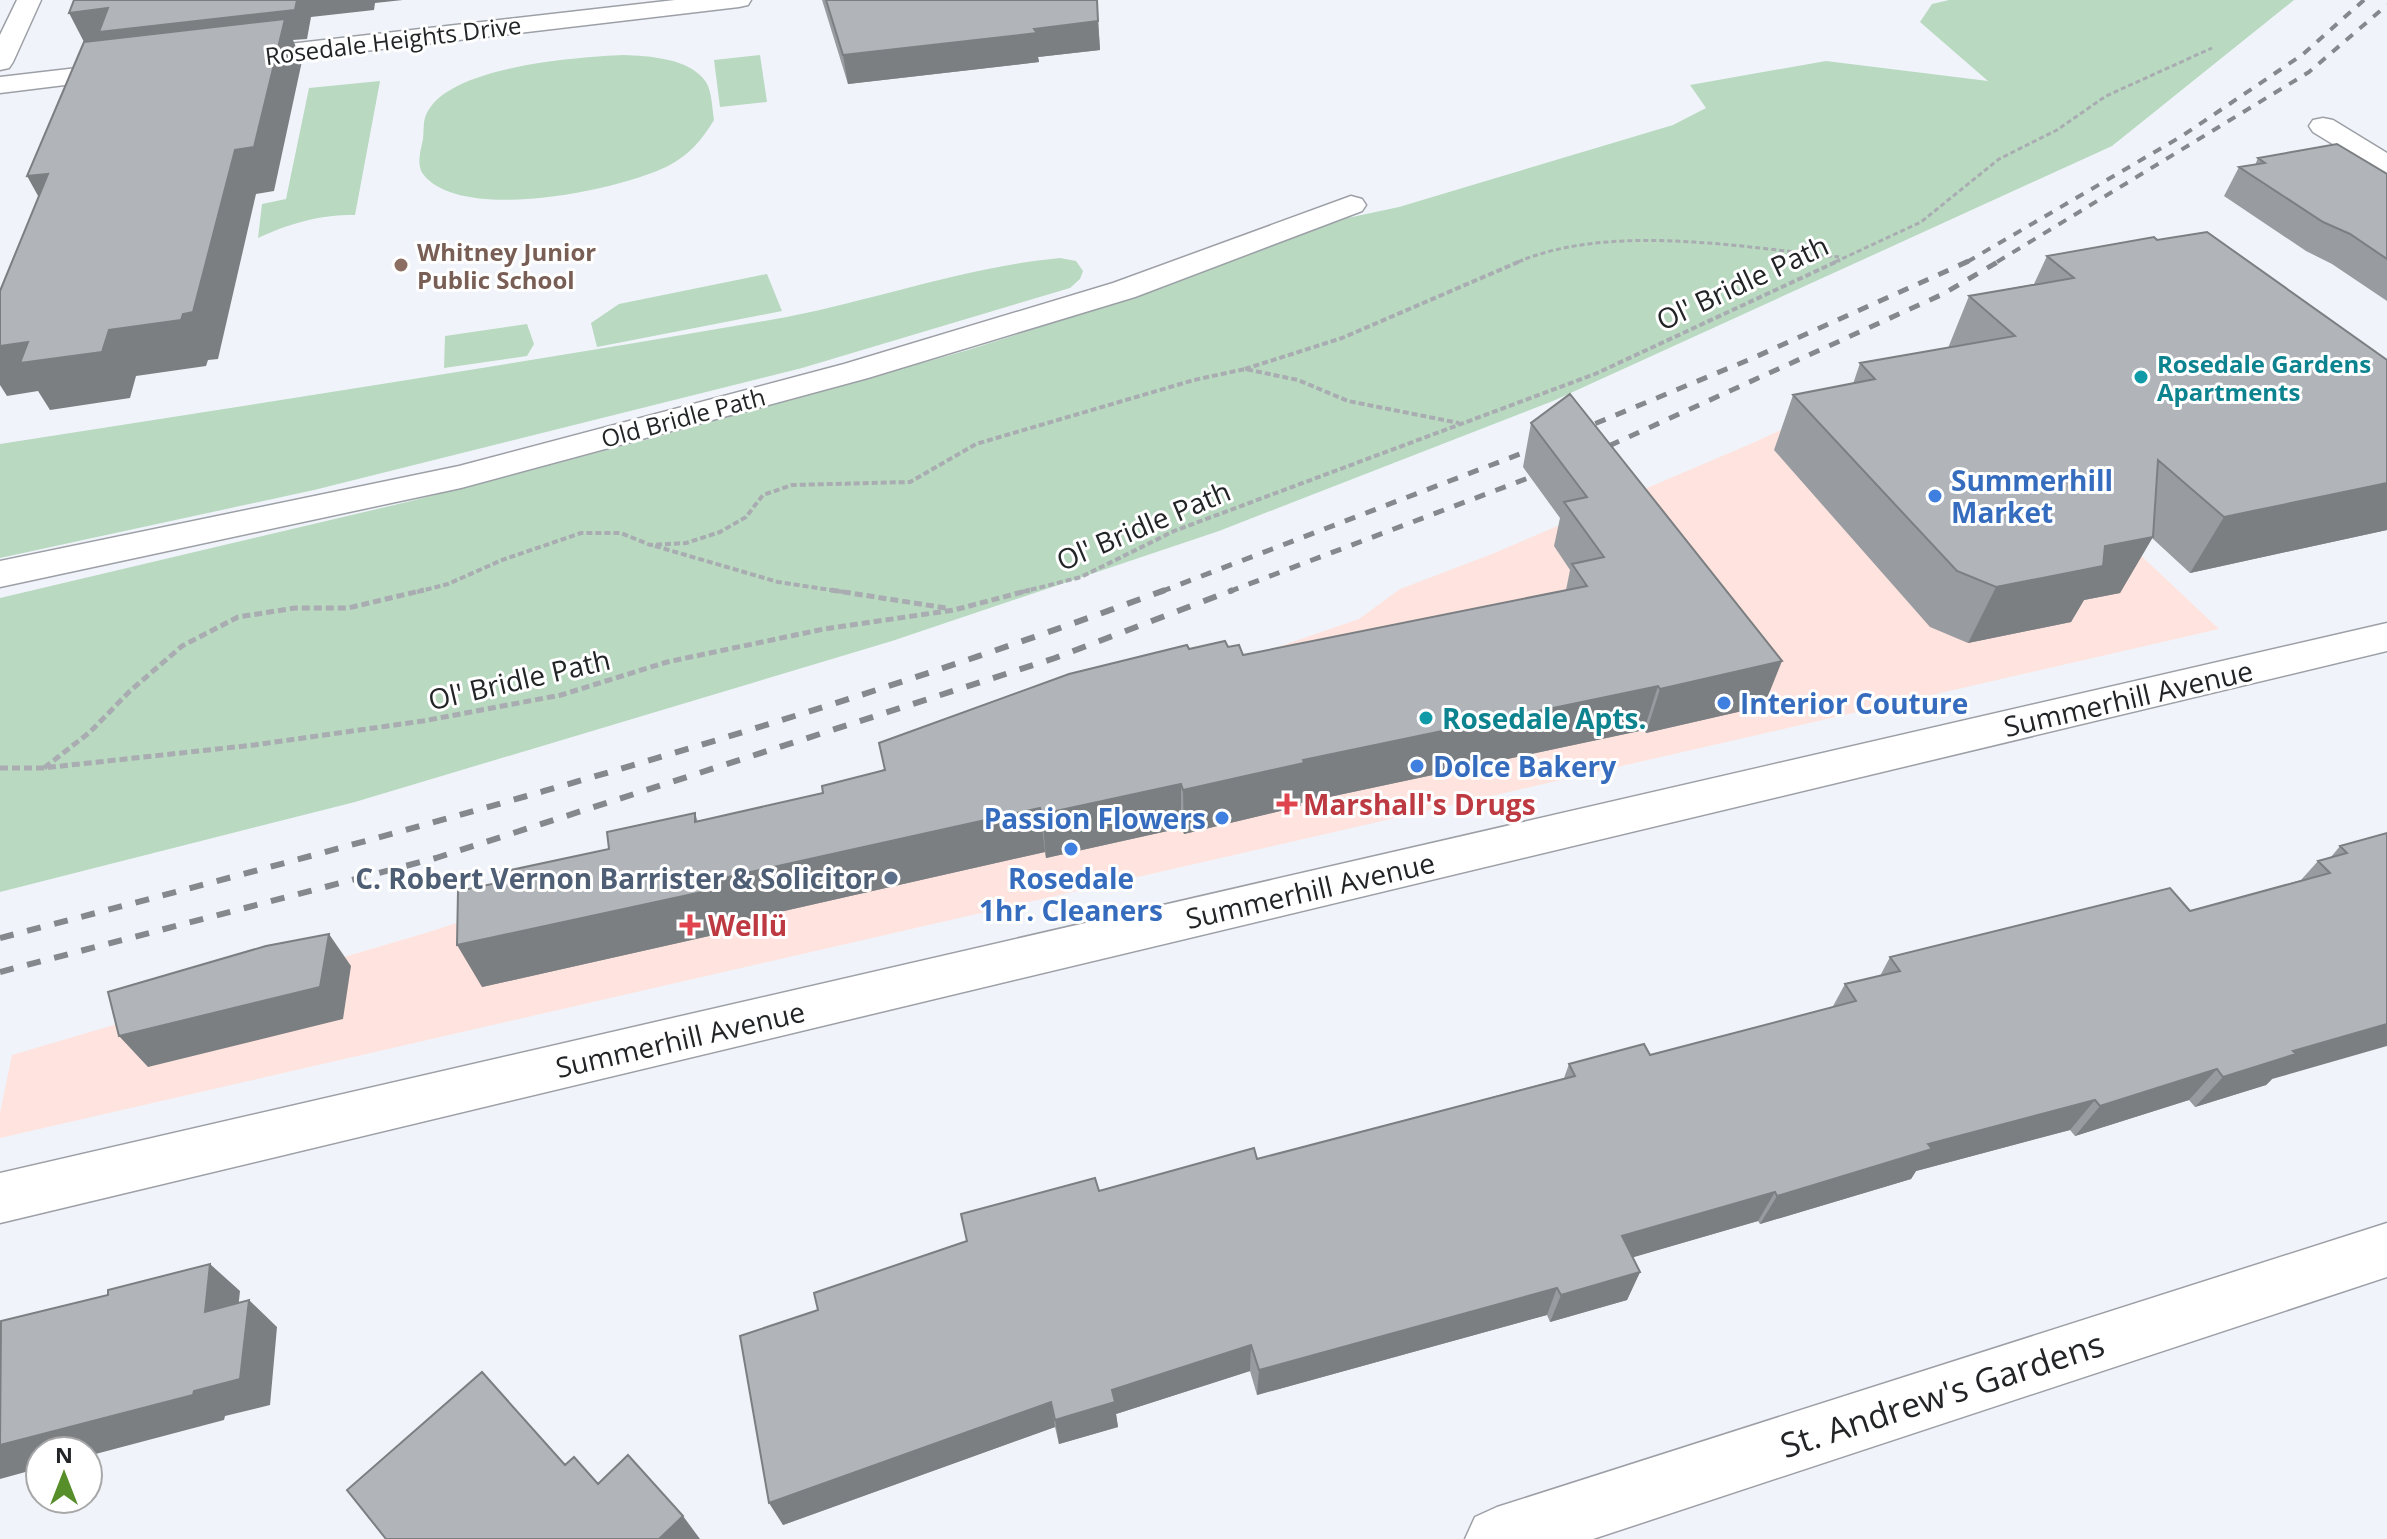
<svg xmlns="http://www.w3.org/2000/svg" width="2387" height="1539" font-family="'Open Sans',sans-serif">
  <rect width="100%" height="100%" fill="#f0f4fa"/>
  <!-- commercial -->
  <path fill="#fee3de" d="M1932 359 2219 629 0 1138V1113L12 1055 429 932 836 799 1359 619 1400 589 1492 554 1755 442Z"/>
  <!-- green -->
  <path fill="#b9d9c1" d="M1949 0H2294L2112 146 1553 401 1219 531 892 641 355 802 0 892V598L411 501 657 437 968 350 1165 287 1338 220 1399 207 1673 125 1706 108 1690 85 1826 61 1988 81 1920 22 1932 4Z
    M623 55C649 56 690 58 706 82 712 92 712 108 714 120 702 140 689 155 668 166 620 190 461 224 423 174 416 165 421 149 423 139 424 131 423 121 426 115 446 66 578 57 623 55Z
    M760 55 767 102 720 107 714 60Z
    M380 81 355 215C318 215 291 223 258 238L262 204 286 199 309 88Z
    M1060 258 1076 261 1083 271 1080 279 1070 288 802 368 314 490 0 558V444C257 404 514 364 770 320 867 303 962 267 1060 258Z
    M767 274 782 311 597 347 591 323 619 304Z
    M527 324 534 344 527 356 444 368 445 336Z"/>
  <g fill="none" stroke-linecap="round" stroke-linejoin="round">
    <defs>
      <path id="minor" d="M17 0H41L13 62 9 68 0 70V35Z
        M675 0H751L748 5 739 7 237 66 228 64 224 58 228 52 237 50Z
        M129 62 138 64 142 70 138 76 0 93V77Z
        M2323 118 2333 120 2387 153V174L2377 171 2313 132 2309 126 2313 120Z
        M1351 196 1362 199 1366 205 1362 211 1135 297 868 378 461 488 0 587V561L459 466 844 364 1113 283Z
        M2387 623V651L0 1223V1173Z
        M2387 1223V1277L1593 1539H1465L1475 1517 1497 1507Z"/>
    </defs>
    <!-- minor casing -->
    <use href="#minor" stroke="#9ca0a6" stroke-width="3"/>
    <!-- path-far2 -->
    <path stroke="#a9acb1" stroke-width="3" stroke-dasharray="5 3" stroke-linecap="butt" d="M1518 262C1609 223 1742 247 1839 257
      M1835 262 1921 222 1999 159 2057 130 2106 96 2212 48"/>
    <!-- path-far1 -->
    <path stroke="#a9acb1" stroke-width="4" stroke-dasharray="6 3" stroke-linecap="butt" d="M1245 369 1342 338 1523 260
      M655 546 778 582 844 592
      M417 592 448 584 502 560 581 533H621L650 545 686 543 720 532 746 517 763 495 792 485 910 482 976 444 1194 380 1245 369 1298 380 1348 401 1459 423
      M1022 592 1081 577 1174 531 1595 374 1840 260"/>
    <!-- path -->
    <path stroke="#a9acb1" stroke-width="5" stroke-dasharray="8 4" stroke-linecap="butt" d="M831 590 946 608
      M0 768H43L254 745 423 721 561 695 667 662 824 629 954 610 1030 590
      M44 768 90 732 130 691 182 646 238 617 295 608H348L424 590"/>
    <!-- minor -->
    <use href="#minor" fill="#fff" fill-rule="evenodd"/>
    <!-- rail-far2 -->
    <path stroke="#85888c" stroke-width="4" stroke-dasharray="9 9" stroke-linecap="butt" d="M1967 262 2182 136 2302 55 2364 0
      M1997 262 2309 72 2387 5"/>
    <!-- rail-far1 -->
    <path stroke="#85888c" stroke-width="5" stroke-dasharray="11 11" stroke-linecap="butt" d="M1575 432 1753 358 1971 260
      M1589 455 1943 294 2001 260
      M1160 592 1546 444
      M1228 592 1552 469"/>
    <!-- rail -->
    <path stroke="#85888c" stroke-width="6" stroke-dasharray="14 14" stroke-linecap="butt" d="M0 938C392 836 785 731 1165 590
      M0 972 436 858 1055 658 1233 590"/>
  </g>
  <!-- wall -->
  <path fill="#989ca0" d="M822 0H1097L1100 50 1038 57 1039 62 848 84Z
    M2258 158 2387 174V301L2332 264 2306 251 2224 196 2239 167 2255 165Z
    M2157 240 2387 360V530L2190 573 2152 538 2120 593 2084 600 2071 622 1968 643 1930 627 1774 450 1793 395 1853 384 1860 363 1948 348 1969 296 2034 284 2047 256Z
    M1531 423 1764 706 1646 733 1644 730 1301 803V806L1184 834 1181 828 1046 858 1045 852 718 926V934L482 987 497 883 609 849 695 813 698 822 823 793 1189 649 1228 647 1243 655 1566 590 1570 570 1554 546 1560 518 1523 467Z
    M2387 833 2272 1079 2266 1085 2195 1107 2189 1100 2075 1136 2070 1130 1916 1171 1911 1179 1760 1224 1758 1221 1633 1257 1640 1272 1627 1300 1550 1322 1547 1315 1257 1395 1250 1371 1116 1414 1118 1427 1059 1444 1055 1427 783 1525 818 1310 967 1241 1099 1191 1257 1159 1564 1078 1569 1064 1650 1055 1832 1008 1845 984 1880 976 1890 957 2190 911 2301 880 2318 861 2331 857 2340 846Z"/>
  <!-- shaded-wall -->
  <path fill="#7c7f82" d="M297 0H403L375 3 374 10 311 17 307 39 293 40 302 61 274 191 256 194 218 359 208 360 206 366 136 376 130 398 50 410 38 391 7 396 0 385V346L109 330 235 150 84 42 69 13 108 8Z
    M1098 21 1100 50 1038 57 1039 62 848 84 843 55Z
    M48 174 52 221 27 176Z
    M2387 483V530L2190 573 2224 517Z
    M2153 537 2120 593 2084 600 2071 622 1968 643 1996 587 2105 546Z
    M1782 661 1764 706 1646 733 1660 689Z
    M1658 686 1644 730 1301 803V806L1184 834 1183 790 1303 760Z
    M1181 784V828L1046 858 1042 814Z
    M1040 808 1045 852 718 926V934L482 987 457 945 701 883Z
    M329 934 351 966 343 1019 148 1067 119 1036Z
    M2387 1024V1046L2272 1079 2266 1085 2195 1107 2223 1077 2293 1051Z
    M2217 1069 2189 1100 2075 1136 2100 1106Z
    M2095 1100 2070 1130 1916 1171 1911 1179 1760 1224 1777 1196 1928 1144Z
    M1775 1192 1758 1221 1610 1264 1622 1236Z
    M210 1264 240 1291 235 1338 205 1312Z
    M1640 1272 1627 1300 1550 1322 1561 1295Z
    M1557 1288 1547 1315 1257 1395 1259 1370Z
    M249 1300 277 1327 270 1405 225 1416 224 1420 88 1456V1451H40V1468L0 1479V1445L194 1391Z
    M1251 1345 1250 1371 1116 1414 1118 1427 1059 1444 1055 1420 1112 1390Z
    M1051 1402 1055 1427 783 1525 769 1503Z
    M683 1516 700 1539H659Z"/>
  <!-- building -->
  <path fill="#b1b5ba" stroke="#7c7f82" stroke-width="2" d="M74 0H297L295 10 99 32 108 8 69 13Z
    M826 0H1097L1098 21 1034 29 1037 33 843 55Z
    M285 19 254 147 235 150 193 312 183 314 181 320 109 330 102 352 20 363 28 342 0 346V291L48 174 27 176 84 42Z
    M2337 144 2387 174V259L2350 234 2323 222 2239 167 2265 163 2258 158Z
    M2207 232 2387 360V483L2224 517 2158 460 2153 537 2105 546 2103 566 1996 587 1957 571 1793 395 1875 379 1860 363 2015 336 1969 296 2074 278 2047 256 2154 237 2157 240Z
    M1570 394 1782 661 1660 689 1658 686 1303 760 1304 763 1183 790 1181 784 1042 814 1040 808 701 883 702 892 457 945 458 891 497 883V873L609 849 607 832 695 813V822L823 793 822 786 885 770 879 743 1069 674 1187 645 1189 649 1225 641 1228 647 1239 645 1243 655 1587 586 1572 564 1604 557 1564 502 1587 497 1531 423Z
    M2387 833V1024L2293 1051 2296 1054 2223 1077 2217 1069 2100 1106 2095 1100 1928 1144 1932 1149 1777 1196 1775 1192 1622 1236 1640 1272 1561 1295 1557 1288 1259 1370 1251 1345 1112 1390 1115 1402 1055 1420 1051 1402 769 1503 740 1336 818 1310 814 1293 967 1241 961 1214 1095 1178 1099 1191 1254 1148 1257 1159 1575 1076 1569 1064 1644 1044 1650 1055 1856 1001 1845 984 1900 971 1890 957 2170 888 2190 911 2330 873 2318 861 2347 853 2340 846Z
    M329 934 320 987 119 1036 108 992 266 946Z
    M210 1264 205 1312 249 1300 240 1379 194 1391 193 1395 0 1445 1 1321 108 1295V1290Z
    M482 1372 565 1465 574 1457 598 1484 628 1455 683 1516 659 1539H386L347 1490Z"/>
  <!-- markers -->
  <circle fill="#8d6e63" stroke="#fff" stroke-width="3" cx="401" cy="265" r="8"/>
  <g fill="#0f9aa8" stroke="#fff" stroke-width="3">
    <circle cx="2141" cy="377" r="8"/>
    <circle cx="1426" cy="718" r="8"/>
  </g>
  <g fill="#3f7fe0" stroke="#fff" stroke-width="3">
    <circle cx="1935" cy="496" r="8"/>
    <circle cx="1724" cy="703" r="8"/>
    <circle cx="1417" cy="766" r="8"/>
    <circle cx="1222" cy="818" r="8"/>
    <circle cx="1071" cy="849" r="8"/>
  </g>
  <g fill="#e0444e" stroke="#fff" stroke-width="3">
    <path d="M1283 792h8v8h8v8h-8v8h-8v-8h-8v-8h8z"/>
    <path d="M686 913h8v8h8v8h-8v8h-8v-8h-8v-8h8z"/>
  </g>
  <circle fill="#5c6f8a" stroke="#fff" stroke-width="3" cx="891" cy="878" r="8"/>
  <g text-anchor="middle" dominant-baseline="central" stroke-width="6" stroke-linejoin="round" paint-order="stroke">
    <!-- far-street labels -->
    <g font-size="24" fill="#222426" stroke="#fff">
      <text transform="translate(393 40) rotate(-7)">Rosedale Heights Drive</text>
      <text transform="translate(683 417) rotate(-15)">Old Bridle Path</text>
    </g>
    <!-- far-education labels -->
    <g font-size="24" font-weight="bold" fill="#785e54" stroke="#fff" text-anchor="start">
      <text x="417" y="251">Whitney Junior<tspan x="417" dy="28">Public School</tspan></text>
    </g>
    <!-- far-culture labels -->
    <g font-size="24" font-weight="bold" fill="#0d838f" stroke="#fff" text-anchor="start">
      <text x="2157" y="363">Rosedale Gardens<tspan x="2157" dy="28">Apartments</tspan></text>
    </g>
    <!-- street labels -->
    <g font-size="28" fill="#222426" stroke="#fff">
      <text transform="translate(1742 282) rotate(-25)">Ol' Bridle Path</text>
      <text transform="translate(1143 525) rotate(-23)">Ol' Bridle Path</text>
      <text transform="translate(519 679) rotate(-13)">Ol' Bridle Path</text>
      <text transform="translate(2128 698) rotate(-13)">Summerhill Avenue</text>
      <text transform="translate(1310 890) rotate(-13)">Summerhill Avenue</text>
      <text transform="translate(680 1039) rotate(-13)">Summerhill Avenue</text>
    </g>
    <!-- shop labels -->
    <g font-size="28" font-weight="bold" fill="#366cbe" stroke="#fff" text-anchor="start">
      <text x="1951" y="480">Summerhill<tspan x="1951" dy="32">Market</tspan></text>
      <text x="1740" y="703">Interior Couture</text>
      <text x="1433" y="766">Dolce Bakery</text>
      <text x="1206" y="818" text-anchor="end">Passion Flowers</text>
      <text x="1071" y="878" text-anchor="middle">Rosedale<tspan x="1071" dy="32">1hr. Cleaners</tspan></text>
    </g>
    <!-- culture labels -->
    <g font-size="28" font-weight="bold" fill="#0d838f" stroke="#fff" text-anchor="start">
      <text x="1442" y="718">Rosedale Apts.</text>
    </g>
    <!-- health labels -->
    <g font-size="28" font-weight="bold" fill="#be3a42" stroke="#fff" text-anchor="start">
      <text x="1303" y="804">Marshall's Drugs</text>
      <text x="708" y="925">Wellü</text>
    </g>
    <!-- service labels -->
    <g font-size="28" font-weight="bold" fill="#4e5e75" stroke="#fff" text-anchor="end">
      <text x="875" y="878">C. Robert Vernon Barrister &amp; Solicitor</text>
    </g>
    <!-- near-street labels -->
    <g font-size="34" fill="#222426" stroke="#fff">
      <text transform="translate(1942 1394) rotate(-18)">St. Andrew's Gardens</text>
    </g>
  </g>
  <!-- north arrow -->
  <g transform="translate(64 1475)"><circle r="38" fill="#ffffff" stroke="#a7a7a8" stroke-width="2"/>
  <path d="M0-6L14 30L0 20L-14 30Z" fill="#568e2a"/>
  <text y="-12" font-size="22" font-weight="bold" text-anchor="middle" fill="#222426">N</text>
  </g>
</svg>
